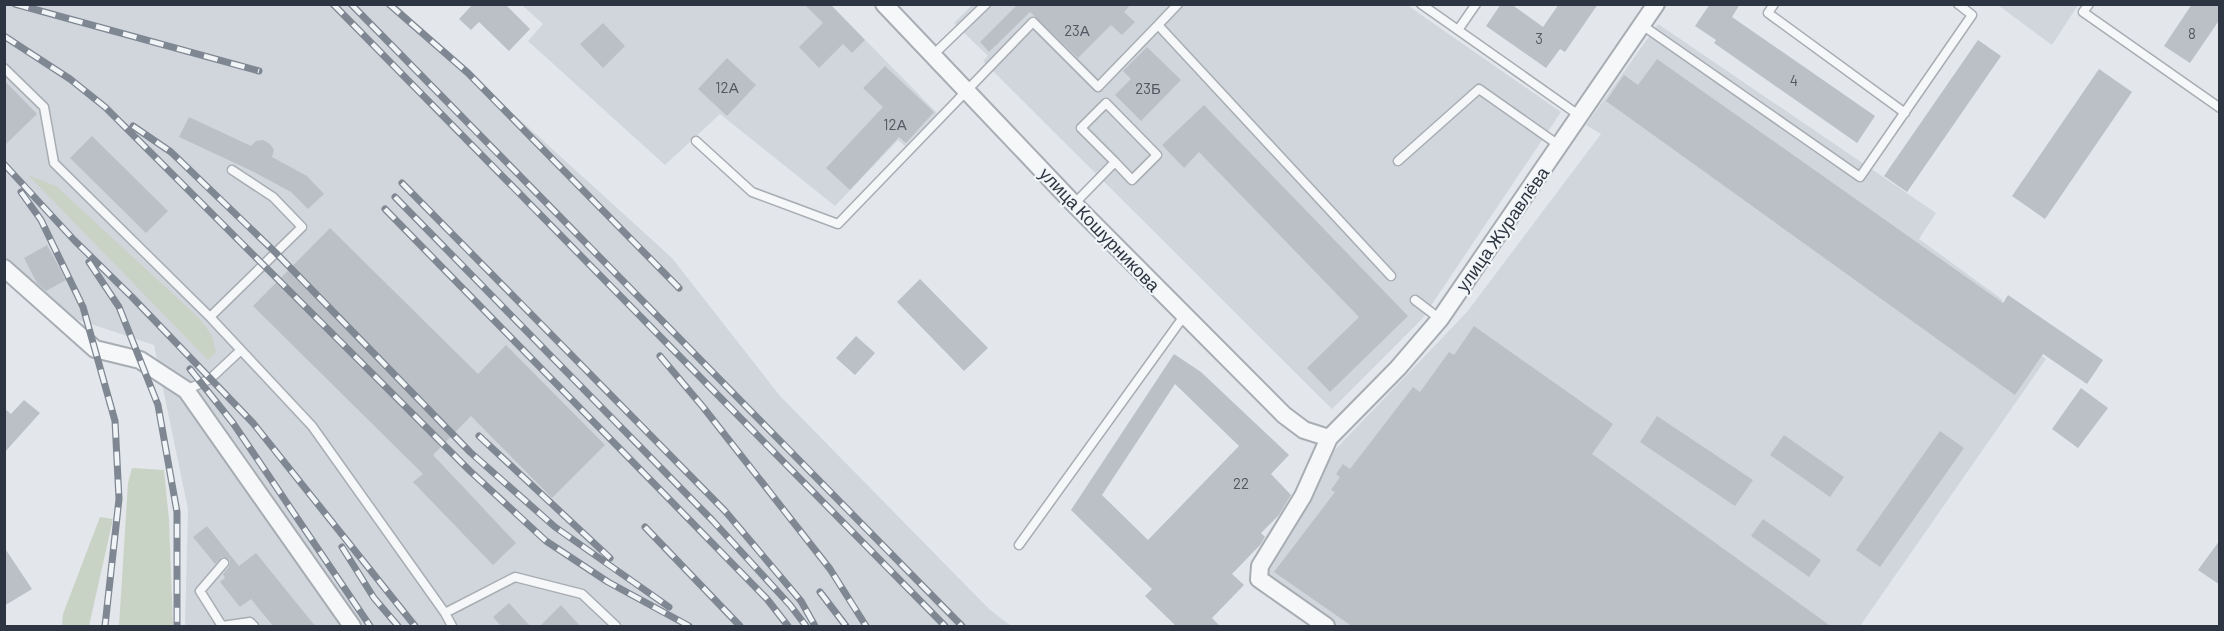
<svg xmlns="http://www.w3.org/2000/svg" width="2224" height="631" font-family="Barlow,sans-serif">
  <rect width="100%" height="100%" fill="#e3e6ea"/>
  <!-- built -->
  <path fill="#d1d6dc" d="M973 4 1407 5 1561 112 1422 319 1332 409 983 61 988 56 954 23Z
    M5 5H397L482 85 672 258 780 396 989 609 1011 626H185L188 509 154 345 67 316 5 263Z
    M522 5H831L937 113 905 146 898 140 835 206 720 114 665 165 528 41 543 24Z
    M1998 5H2078L2052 45Z
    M1658 24 1936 213 1919 239 2003 300 1991 319 2046 359 1860 626H1334L1266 574 1329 456 1467 312 1601 134 1586 125Z"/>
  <!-- green -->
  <path fill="#c9d3c5" d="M28 175 56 186 200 319 212 336 216 352 208 360Z
    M132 468 164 470 169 520 173 626H119L128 483Z
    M100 517 113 519 89 626H62L63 614Z"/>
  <!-- building -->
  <path fill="#bbc0c6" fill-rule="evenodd" d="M473 4H505L530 29 509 51 479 22 471 30 459 19Z
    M804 4H830L865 40 852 53 843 44 819 68 799 47 823 23Z
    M1018 4H1131L1124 12 1135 22 1122 35 1111 25 1078 58 1030 12 989 52 980 42Z
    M1501 4H1511L1543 27 1559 4H1598L1565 52 1560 49 1546 68 1486 26Z
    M1710 4H1740L1732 17 1875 116 1857 143 1714 43 1716 40 1695 26Z
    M2192 4H2220V19L2190 63 2164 46Z
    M603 23 625 46 603 68 580 44Z
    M1978 40 2001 56 1907 192 1884 176Z
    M1147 47 1181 80 1141 121 1115 95 1131 79 1123 71Z
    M727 58 756 85 727 116 698 89Z
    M1657 59 2003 303 2008 295 2103 360 2087 384 2043 354 2015 395 1606 101 1624 75 1638 85Z
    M885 66 934 112 906 143 899 137 850 190 826 168 883 107 863 88Z
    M2099 69 2132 92 2045 219 2012 196Z
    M4 80 37 114 4 146Z
    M1204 105 1408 316 1330 392 1307 368 1359 317 1199 152 1184 168 1162 145Z
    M189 117 251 146 256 141 263 140 270 144 274 150 272 157 307 176 324 194 308 209 291 192 252 171 179 137Z
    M92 136 168 211 146 233 70 158Z
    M330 228 478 374 506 345 605 445 552 498 471 416 433 455 516 543 493 565 413 482 423 474 253 306Z
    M47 245 66 280 46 291 37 283 24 258Z
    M920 279 988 348 964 371 897 302Z
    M1474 326 1613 424 1592 454 1832 627H1353L1274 572 1335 492 1331 490 1340 477 1336 474 1343 464 1350 469 1413 387 1420 392 1449 352 1454 355Z
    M856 336 875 353 855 375 836 358Z
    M1174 354 1201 372 1289 455 1271 474 1291 495 1279 515 1261 533 1265 537 1261 544 1232 574 1244 585 1212 618 1221 627H1177L1145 596 1152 589 1071 510ZM1175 384 1239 446 1148 540 1102 495Z
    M2081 388 2108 408 2078 448 2052 429Z
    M24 400 40 413 4 453V408L11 414Z
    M1657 416 1753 480 1735 506 1640 442Z
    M1940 431 1964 448 1880 567 1856 550Z
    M1784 435 1844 477 1830 497 1770 455Z
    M1763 519 1821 560 1809 577 1751 536Z
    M207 526 239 566 256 553 316 627H274L251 599 240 607 220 582 225 578 223 574 229 567 230 560 222 557 215 564 193 537Z
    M2220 540V585L2198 570Z
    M4 547 32 589 4 606Z
    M509 603 531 627H502L493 617Z
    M561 605 581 627H539Z"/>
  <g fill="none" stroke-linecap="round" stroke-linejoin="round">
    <defs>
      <path id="service" d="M1421 4 1580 116
        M1774 4 1768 13 1905 113
        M2089 4 2083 12 2220 108
        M1158 25 1178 4
        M1642 25 1860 177 1972 15 1958 4
        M1458 30 1476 4
        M933 55 986 4
        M4 68 44 107 54 163 210 317 312 426 445 613 515 577 582 594 616 626
        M696 141 752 192 838 224 1033 22 1098 87 1158 25 1391 276
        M1398 161 1479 89 1560 146
        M1074 204 1115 162 1132 180 1157 155 1106 103 1081 128 1115 162
        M1415 300 1440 319
        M210 317 302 227 273 197 232 170
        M186 390 210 379 241 350
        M1019 545 1184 316
        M224 563 200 591 222 626 250 622 254 626
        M445 613 452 626"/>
      <path id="minor" d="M884 4 1074 204 1284 415 1304 430 1329 438
        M4 268 95 349 140 360 186 390 352 626
        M1326 626 1259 579 1260 566 1303 496 1329 438 1398 368 1440 319 1656 4"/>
    </defs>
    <!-- service casing -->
    <use href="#service" stroke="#a8adb4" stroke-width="11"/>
    <!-- minor casing -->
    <use href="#minor" stroke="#a8adb4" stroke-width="20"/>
    <!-- service -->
    <use href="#service" stroke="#f5f7f8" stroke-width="8"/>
    <!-- minor -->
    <use href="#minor" stroke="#f5f7f8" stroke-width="16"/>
    <defs>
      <path id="rail" d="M15 4 259 71
        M333 4 945 626
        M351 4 962 626
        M389 4 468 73 679 288
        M4 36 70 79 105 107 470 471 546 541 608 582 689 626
        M133 126 171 152 276 253 470 452 555 527 669 607
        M4 164 74 240 132 297 253 423 415 626
        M402 183 725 511 801 601 815 626
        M21 192 41 220 83 307 115 421 119 499 105 626
        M395 197 713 521 790 605 806 626
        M385 209 767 599 788 626
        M89 262 119 307 158 405 177 512V626
        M660 356 703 407 830 569 866 626
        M190 369 233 423 370 626
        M479 436 610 558
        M645 527 740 626
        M342 547 374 598 398 626
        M820 592 846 626"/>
    </defs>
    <!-- rail casing -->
    <use href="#rail" stroke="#7e8792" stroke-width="7"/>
    <!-- rail -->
    <use href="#rail" stroke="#f2f5f7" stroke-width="4.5" stroke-dasharray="14" stroke-linecap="butt"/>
  </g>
  <g text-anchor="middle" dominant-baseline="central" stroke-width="4.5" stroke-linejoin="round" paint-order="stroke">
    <!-- number labels -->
    <g font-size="15" fill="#505862">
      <text x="1077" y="30">23А</text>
      <text x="2192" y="33">8</text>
      <text x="1539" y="38">3</text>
      <text x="1794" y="80">4</text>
      <text x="727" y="87">12А</text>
      <text x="1148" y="88">23Б</text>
      <text x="895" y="124">12А</text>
      <text x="1241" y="483">22</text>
    </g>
    <!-- street labels -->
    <g font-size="18" fill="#2c3541" stroke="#f2f5f7">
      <text transform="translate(1100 229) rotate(46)">улица Кошурникова</text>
      <text transform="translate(1502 229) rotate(-55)">улица Журавлёва</text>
    </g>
  </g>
  <!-- border -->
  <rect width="2224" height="631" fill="none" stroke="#2c3541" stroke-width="12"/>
</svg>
